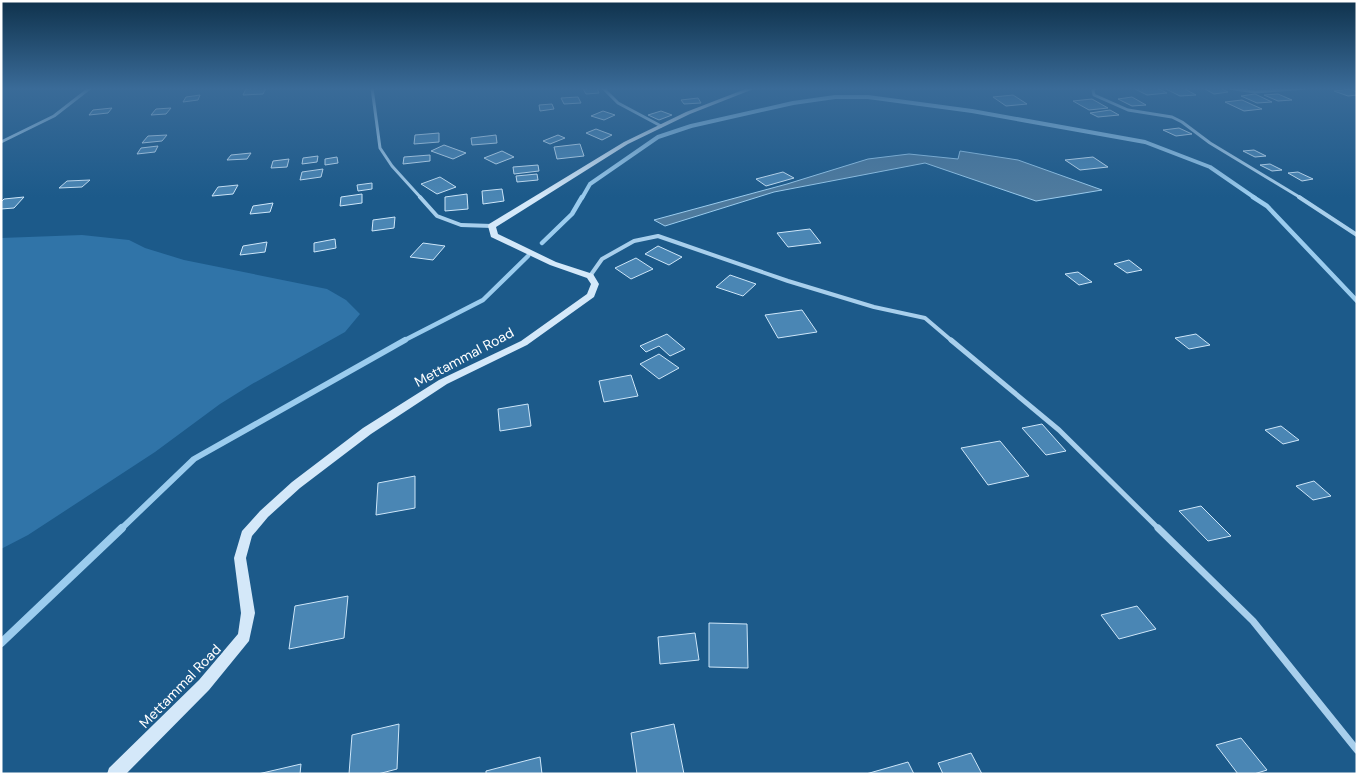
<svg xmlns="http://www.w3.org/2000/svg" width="1358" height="775" font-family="'DM Sans',sans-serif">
  <rect width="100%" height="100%" fill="#1c5a8a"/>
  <!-- green -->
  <path fill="#3074a8" d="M82 235 129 240 145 248 184 260 327 289 346 300 360 314 345 332 252 384 220 404 155 452 28 535 1 549V238Z"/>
  <!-- water -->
  <path fill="#4f7b9e" stroke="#9bccee" d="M960 151 1018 160 1102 190 1036 201 925 163 774 192 665 226 654 220 787 184 868 159 909 154 958 159Z"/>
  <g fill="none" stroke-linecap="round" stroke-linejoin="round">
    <!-- stream-far3 -->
    <path stroke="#9bccee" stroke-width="4" d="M582 198 590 184 658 137 691 126 793 103 835 97H868L972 111 1145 142 1210 167 1255 198"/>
    <!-- stream-far2 -->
    <path stroke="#9bccee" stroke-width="4.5" d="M1253 197 1267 206 1357 301
      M542 243 572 214 582 197
      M403 341 483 300 528 256"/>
    <!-- stream-far1 -->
    <path stroke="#9bccee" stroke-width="6" d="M121 529 194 459 405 340"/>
    <!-- stream -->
    <path stroke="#9bccee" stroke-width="8" d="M1 643 122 528"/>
  </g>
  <!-- building -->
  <path fill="#4a86b4" stroke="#cde6f9" d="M266 88 263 94 243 95 246 89Z
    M597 88 599 93 586 94 583 89Z
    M1157 88 1167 93 1147 95 1135 89Z
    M1164 88H1183L1196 95 1180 96Z
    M1203 88H1220L1228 92 1214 94Z
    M1350 89 1357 92V95L1348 96 1334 91Z
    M1255 94 1272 102 1257 103 1241 96Z
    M1278 94 1292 100 1278 101 1264 95Z
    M200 95 198 100 183 102 186 97Z
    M1013 95 1027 104 1006 106 993 97Z
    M578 97 581 103 564 104 561 98Z
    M1132 97 1146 105 1132 106 1118 99Z
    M698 98 701 103 684 104 681 100Z
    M1092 99 1108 108 1089 110 1073 101Z
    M1242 100 1262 109 1244 111 1225 102Z
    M552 104 554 109 540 111 539 105Z
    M112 108 108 113 89 115 93 110Z
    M171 108 166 114 151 115 156 109Z
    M1110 110 1119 115 1098 117 1090 113Z
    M603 111 615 115 604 120 591 116Z
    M661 111 672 115 659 120 648 115Z
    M1179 128 1192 134 1176 136 1163 130Z
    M596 129 612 135 602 140 586 133Z
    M439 133V142L414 144 415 135Z
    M167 135 162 141 142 143 148 136Z
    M496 135 497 143 472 145 471 138Z
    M558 135 565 138 550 144 543 141Z
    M580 144 584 156 557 159 554 147Z
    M444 145 466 153 453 159 431 151Z
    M158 146 155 152 137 154 141 148Z
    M1254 150 1266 156 1255 157 1243 151Z
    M502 151 514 157 496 164 484 158Z
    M251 153 247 159 227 160 231 155Z
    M430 155V161L403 164 404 157Z
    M318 156 317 162 302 164 303 158Z
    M337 157 338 163 325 165V159Z
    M1093 157 1108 167 1080 170 1065 160Z
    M289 159 287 167 271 168 273 161Z
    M1270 164 1282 170 1272 171 1260 165Z
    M538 165 539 171 514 174 513 167Z
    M323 169 321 177 300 180 302 172Z
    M783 172 794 178 766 186 756 179Z
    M1298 172 1313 179 1302 181 1288 173Z
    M537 174 538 180 517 182 516 176Z
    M440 177 456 187 437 194 421 184Z
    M90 180 82 187 59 188 67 181Z
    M372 183V189L358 191 357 185Z
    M238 185 233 194 212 196 218 187Z
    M502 189 504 201 483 204 482 191Z
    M362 194V203L340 206 341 197Z
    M467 194 468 209 445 211V197Z
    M24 197 14 208 1 209V202L4 199Z
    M273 203 270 212 250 214 253 206Z
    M395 217 394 228 372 231 373 220Z
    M810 229 821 243 788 247 777 233Z
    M335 239 336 248 314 252V243Z
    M267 242 265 252 240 255 243 246Z
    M423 243 445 246 433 260 410 257Z
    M658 246 682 257 669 265 645 254Z
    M636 258 653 269 631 279 615 268Z
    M1129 260 1142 270 1127 273 1114 264Z
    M1078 272 1092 282 1079 285 1065 274Z
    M730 275 756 284 743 296 716 287Z
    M802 310 817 332 778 338 765 315Z
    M667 334 685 349 670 356 659 346 646 352 640 346Z
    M1196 334 1210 345 1189 349 1175 338Z
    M659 354 679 368 659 379 640 364Z
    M631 375 638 396 604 402 599 381Z
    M528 404 531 426 500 431 498 409Z
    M1042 424 1066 451 1046 455 1022 428Z
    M1281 426 1299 440 1283 444 1265 430Z
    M1000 441 1029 476 988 485 961 448Z
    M415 476V508L376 515 378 483Z
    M1314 481 1331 496 1313 500 1296 486Z
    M1201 506 1231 536 1208 541 1179 511Z
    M348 596 344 638 289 649 295 606Z
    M1137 606 1156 629 1119 639 1101 615Z
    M709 623 747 624 748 668 709 667Z
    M695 633 699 660 660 664 658 637Z
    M399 724 397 769 378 774H349L352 735Z
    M674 724 684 774H637L631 733Z
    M1241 738 1267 770 1254 774H1238L1216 745Z
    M971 753 982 774H943L938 763Z
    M540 757 542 774H486V771Z
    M908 762 914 774H866Z
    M301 764 300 774H258Z"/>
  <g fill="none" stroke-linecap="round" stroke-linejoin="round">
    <!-- minor-far3 -->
    <path stroke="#a8cfec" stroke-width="3" d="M372 88 380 148 392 166 421 198
      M603 88 618 103 661 126
      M1095 88 1093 91 1094 95 1128 110 1172 117 1182 122 1210 143 1301 198
      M1229 88 1255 92 1306 88
      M1 142 54 116 90 88"/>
    <!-- minor-far2 -->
    <path stroke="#a8cfec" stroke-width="4" d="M420 197 437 216 461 225 492 226
      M1299 197 1357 235
      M590 276 602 259 634 241 658 236 788 281 874 307 925 318 952 341"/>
    <!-- minor-far1 -->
    <path stroke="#a8cfec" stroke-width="5" d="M951 340 1059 430 1159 529"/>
    <!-- minor -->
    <path stroke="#a8cfec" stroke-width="7" d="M1158 528 1253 621 1357 750"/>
    <!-- secondary -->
    <path fill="#d4e8f9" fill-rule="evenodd" d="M748 88H756L690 114 628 144 496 227 498 234 556 262 593 274 599 284 594 297 527 345 447 384 371 434 300 488 268 517 252 536 246 558 255 613 249 641 209 690 126 774H107L109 768 199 680 238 634 241 613 234 558 242 531 260 511 292 482 363 428 439 380 521 341 587 294 591 284 587 278 550 265 491 237 488 226 489 224 624 142 686 112Z"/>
  </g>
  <!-- sky -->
  <linearGradient id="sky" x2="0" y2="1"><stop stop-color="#0f324c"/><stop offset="0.45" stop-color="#3a6b98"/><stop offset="1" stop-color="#3a6b98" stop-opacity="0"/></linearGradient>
  <rect width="1358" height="197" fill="url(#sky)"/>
  <g text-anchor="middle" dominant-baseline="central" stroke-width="4" stroke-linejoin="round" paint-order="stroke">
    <!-- street labels -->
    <g font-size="14" fill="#fff" stroke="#1c5a8a">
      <text transform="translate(464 357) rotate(-28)">Mettammal Road</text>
      <text transform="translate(180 686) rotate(-46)">Mettammal Road</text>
    </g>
  </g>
  <!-- border -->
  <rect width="1358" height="775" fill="none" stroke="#ffffff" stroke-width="5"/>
</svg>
